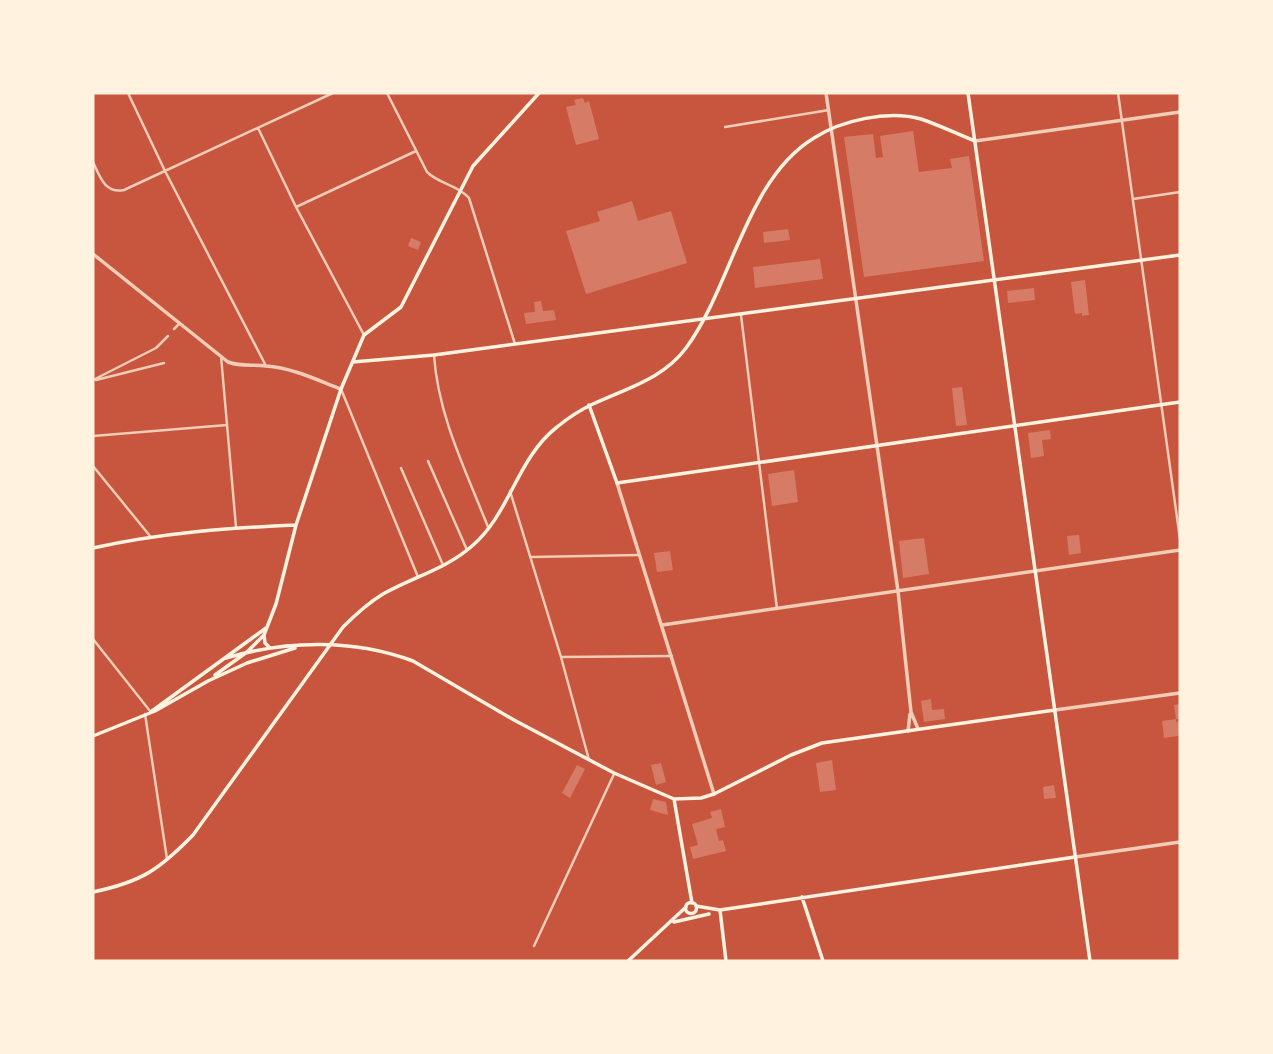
<svg xmlns="http://www.w3.org/2000/svg" width="1273" height="1054" font-family="'DejaVu Sans',sans-serif">
  <rect width="100%" height="100%" fill="#c8553d"/>
  <!-- building -->
  <path fill="#d67c66" d="M583 98 585 103 589 101 599 139 576 145 566 107 576 105 574 100Z
    M913 131 919 172 952 168 950 159 969 156 984 261 864 277 844 137 873 134 876 158 883 157 880 136Z
    M632 201 638 221 671 211 687 263 586 294 566 231 600 221 597 212Z
    M788 229 790 240 764 243 763 232Z
    M411 238 421 242 418 250 408 246Z
    M820 259 823 279 755 288 753 267Z
    M1085 280 1089 315 1082 316V313L1075 314 1071 282Z
    M1034 288 1035 300 1008 303 1007 291Z
    M541 301 543 311 554 310 556 320 526 324 524 313 535 312 534 302Z
    M962 387 967 425 956 426 952 388Z
    M1050 430 1051 439 1042 440 1044 456 1031 458 1028 433Z
    M794 470 798 502 772 506 768 474Z
    M1079 535 1081 553 1069 555 1067 536Z
    M924 538 929 574 903 578 899 541Z
    M670 551 673 570 657 572 654 553Z
    M931 699 932 710 944 709 945 719 924 722 921 701Z
    M1180 704V719H1176L1174 705Z
    M1176 719V722L1180 721V733L1178 736 1164 738 1162 721Z
    M832 760 836 790 820 792 816 763Z
    M661 763 666 782 656 785 651 765Z
    M577 765 585 769 570 798 562 793Z
    M1054 785 1056 798 1044 799 1043 787Z
    M653 799 666 802 668 815 650 810Z
    M721 809 725 827 716 829 719 841 723 840 726 851 693 859 690 847 698 845 692 824 712 818 710 812Z"/>
  <g fill="none" stroke-linecap="round" stroke-linejoin="round">
    <!-- minor -->
    <path stroke="#f1ccb7" stroke-width="2.5" d="M128 93 165 171 266 366
      M387 93 427 172C439 184 458 185 469 198L515 344
      M1118 93 1180 539
      M725 127 829 110
      M258 128 296 207 364 335
      M93 162C100 177 105 194 124 190L333 93
      M1133 199 1180 192
      M296 207 416 151
      M741 315 777 609
      M174 329 180 323
      M434 355C438 416 466 471 488 527
      M221 356 236 527
      M93 380 156 348 168 336
      M96 380 164 363
      M341 389 418 577
      M93 436 227 425
      M428 461 467 550
      M93 466 150 536
      M401 468 443 565
      M510 491 561 657 589 760
      M531 557 639 555
      M93 639 150 711
      M561 657 672 656
      M145 714 167 859
      M534 946 614 774"/>
    <!-- tertiary -->
    <path stroke="#f1ccb7" stroke-width="3.5" d="M826 93 898 591 911 712 918 729
      M975 141 1180 112
      M93 254 228 362C241 367 253 364 266 366 293 368 317 380 341 389
      M617 483 714 794
      M662 625 1180 550
      M1055 710 1180 693
      M908 731 910 714
      M1075 857 1180 842"/>
    <!-- secondary -->
    <path stroke="#fff3e0" stroke-width="3.5" d="M968 93 1090 961
      M353 362 434 355 1180 255
      M589 405 617 483 1180 402
      M93 548C160 533 227 528 295 525
      M269 647 265 643 264 635 276 604 296 525 341 389 364 335 401 307 473 166 539 93
      M226 658C287 640 354 639 413 661L514 720 614 773 674 799 701 798 714 794 791 755 822 743 1055 710
      M215 675 247 652 264 635
      M152 711 266 628
      M93 736 155 711 208 681 247 663 295 648
      M674 799 692 903
      M93 892C141 882 159 870 193 835L343 627C356 614 368 603 383 594 413 577 446 569 472 546 510 514 517 458 557 427 568 418 580 410 593 404 627 388 663 379 686 348 732 286 746 179 814 138 842 120 888 110 921 119 939 125 957 134 975 141
      M802 897 823 961
      M685.5 908a5.5 5.5 0 1 1 11 0a5.5 5.5 0 1 1-11 0Z
      M696 906 720 910 1075 857
      M720 910 726 961
      M674 922 709 914
      M628 961 686 907"/>
  </g>
  <!-- border -->
  <rect width="1273" height="1054" fill="none" stroke="#fff3e0" stroke-width="189"/>
</svg>
